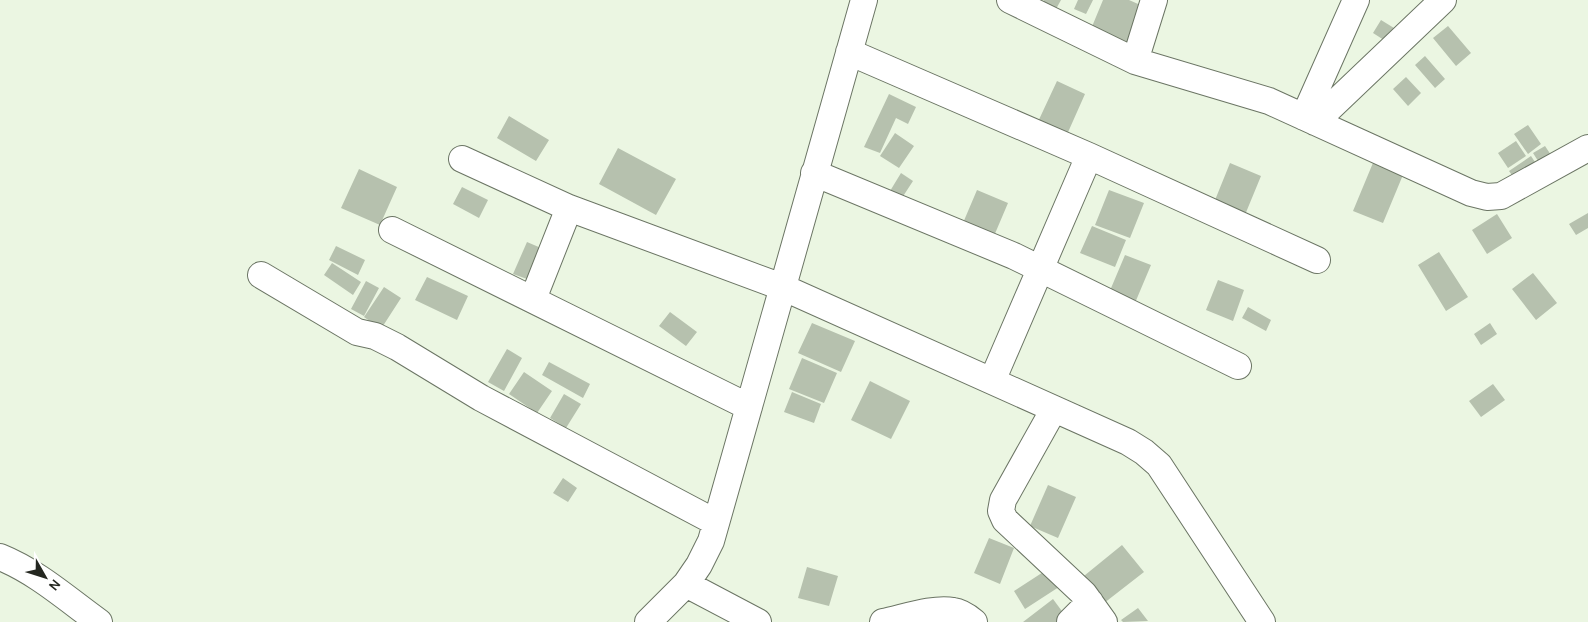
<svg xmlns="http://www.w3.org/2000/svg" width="1588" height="622" font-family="Karla,sans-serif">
  <rect width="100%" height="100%" fill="#ebf6e2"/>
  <!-- building -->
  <path fill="#b6c1ae" d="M1044 0H1061L1056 9 1042 3Z
    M1078 0H1093L1086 14 1074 9Z
    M1103 0H1129L1145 7 1128 45 1091 29Z
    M1381 20 1407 36 1398 49 1373 33Z
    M1448 26 1471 53 1456 66 1433 38Z
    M1425 56 1445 79 1435 88 1415 65Z
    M1406 77 1421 93 1408 106 1393 89Z
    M1057 81 1085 94 1065 139 1036 126Z
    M889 94 916 107 908 124 896 118 880 153 864 147Z
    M509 116 549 140 536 161 497 138Z
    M1528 125 1541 144 1528 154 1514 134Z
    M895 133 914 146 899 168 880 156Z
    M1516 141 1526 156 1508 168 1498 153Z
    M1545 146 1557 164 1545 172 1533 153Z
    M618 148 676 179 656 215 599 184Z
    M1531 156 1543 174 1521 188 1509 171Z
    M1375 158 1405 170 1383 223 1353 211Z
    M1230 163 1261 176 1240 227 1209 215Z
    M359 169 397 187 380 225 341 208Z
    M901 173 913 181 898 204 887 196Z
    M462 187 488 200 479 218 453 204Z
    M977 190 1008 203 991 243 960 230Z
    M1109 190 1144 203 1130 238 1095 225Z
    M1588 213V228L1576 235 1569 224Z
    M1497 214 1512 238 1487 254 1472 230Z
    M1092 226 1126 240 1115 267 1080 253Z
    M527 242 541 248 527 279 513 274Z
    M336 246 365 260 358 275 329 260Z
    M1439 252 1468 297 1446 311 1418 265Z
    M1125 255 1151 265 1132 310 1106 300Z
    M332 263 361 282 353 295 324 275Z
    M1533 273 1557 303 1536 320 1512 289Z
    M427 277 468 296 457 320 415 300Z
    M1218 280 1244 290 1233 321 1206 310Z
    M366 281 379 288 364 316 351 309Z
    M384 287 401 298 381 329 364 317Z
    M1248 307 1271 320 1266 331 1242 318Z
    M670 312 697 332 686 346 659 326Z
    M812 323 855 341 841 372 798 353Z
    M1490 323 1497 334 1481 345 1474 334Z
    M507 349 522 358 504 391 488 382Z
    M802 358 837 373 824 403 789 389Z
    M549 362 590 384 583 398 542 375Z
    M524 372 552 391 537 413 509 394Z
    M870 381 910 401 891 439 851 420Z
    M1493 384 1505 400 1481 417 1469 401Z
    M792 392 821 404 814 423 784 412Z
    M564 394 581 404 566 428 550 418Z
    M563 478 577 488 568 502 553 493Z
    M1048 485 1076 497 1058 538 1030 526Z
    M989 538 1014 548 1000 584 974 573Z
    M1122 545 1144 572 1099 607 1079 580Z
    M807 567 838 576 829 606 798 598Z
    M1051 567 1062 585 1025 609 1014 591Z
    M1053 599 1067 618 1061 622H1023Z
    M1138 608 1148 621 1123 622 1121 620Z"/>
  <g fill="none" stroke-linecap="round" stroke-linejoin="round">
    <defs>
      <path id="minor" d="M1010 0 1135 61 1269 101 1471 193 1487 197 1501 196 1588 148
        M849 52 1089 156 1317 260
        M1135 61 1154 0
        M1304 117 1356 0
        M1315 122 1443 0
        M462 159 569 208 782 287 1128 442 1144 452 1159 465 1262 622
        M814 173 1014 256 1238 366
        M392 230 749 407
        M261 275 357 332 375 336 397 347 481 398 715 522
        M533 299 569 208
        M992 381 1089 156
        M1054 409 1003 500 1001 511 1005 520 1084 594 1104 622
        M0 557C37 572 67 599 99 622
        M686 584 758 622
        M648 622 686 584 699 565 711 541 864 0
        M883 622C903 618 934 607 953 611 961 612 968 617 974 622
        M1070 622 1090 602"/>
    </defs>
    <!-- minor casing -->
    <use href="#minor" stroke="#6b7564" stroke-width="28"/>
    <!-- minor -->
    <use href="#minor" stroke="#fff" stroke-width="26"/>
  </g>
  <!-- north arrow -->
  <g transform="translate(45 577) rotate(129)" stroke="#ffffff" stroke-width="4" paint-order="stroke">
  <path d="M0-4L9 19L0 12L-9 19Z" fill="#242720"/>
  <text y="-8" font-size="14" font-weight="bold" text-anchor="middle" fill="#242720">N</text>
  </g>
</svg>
